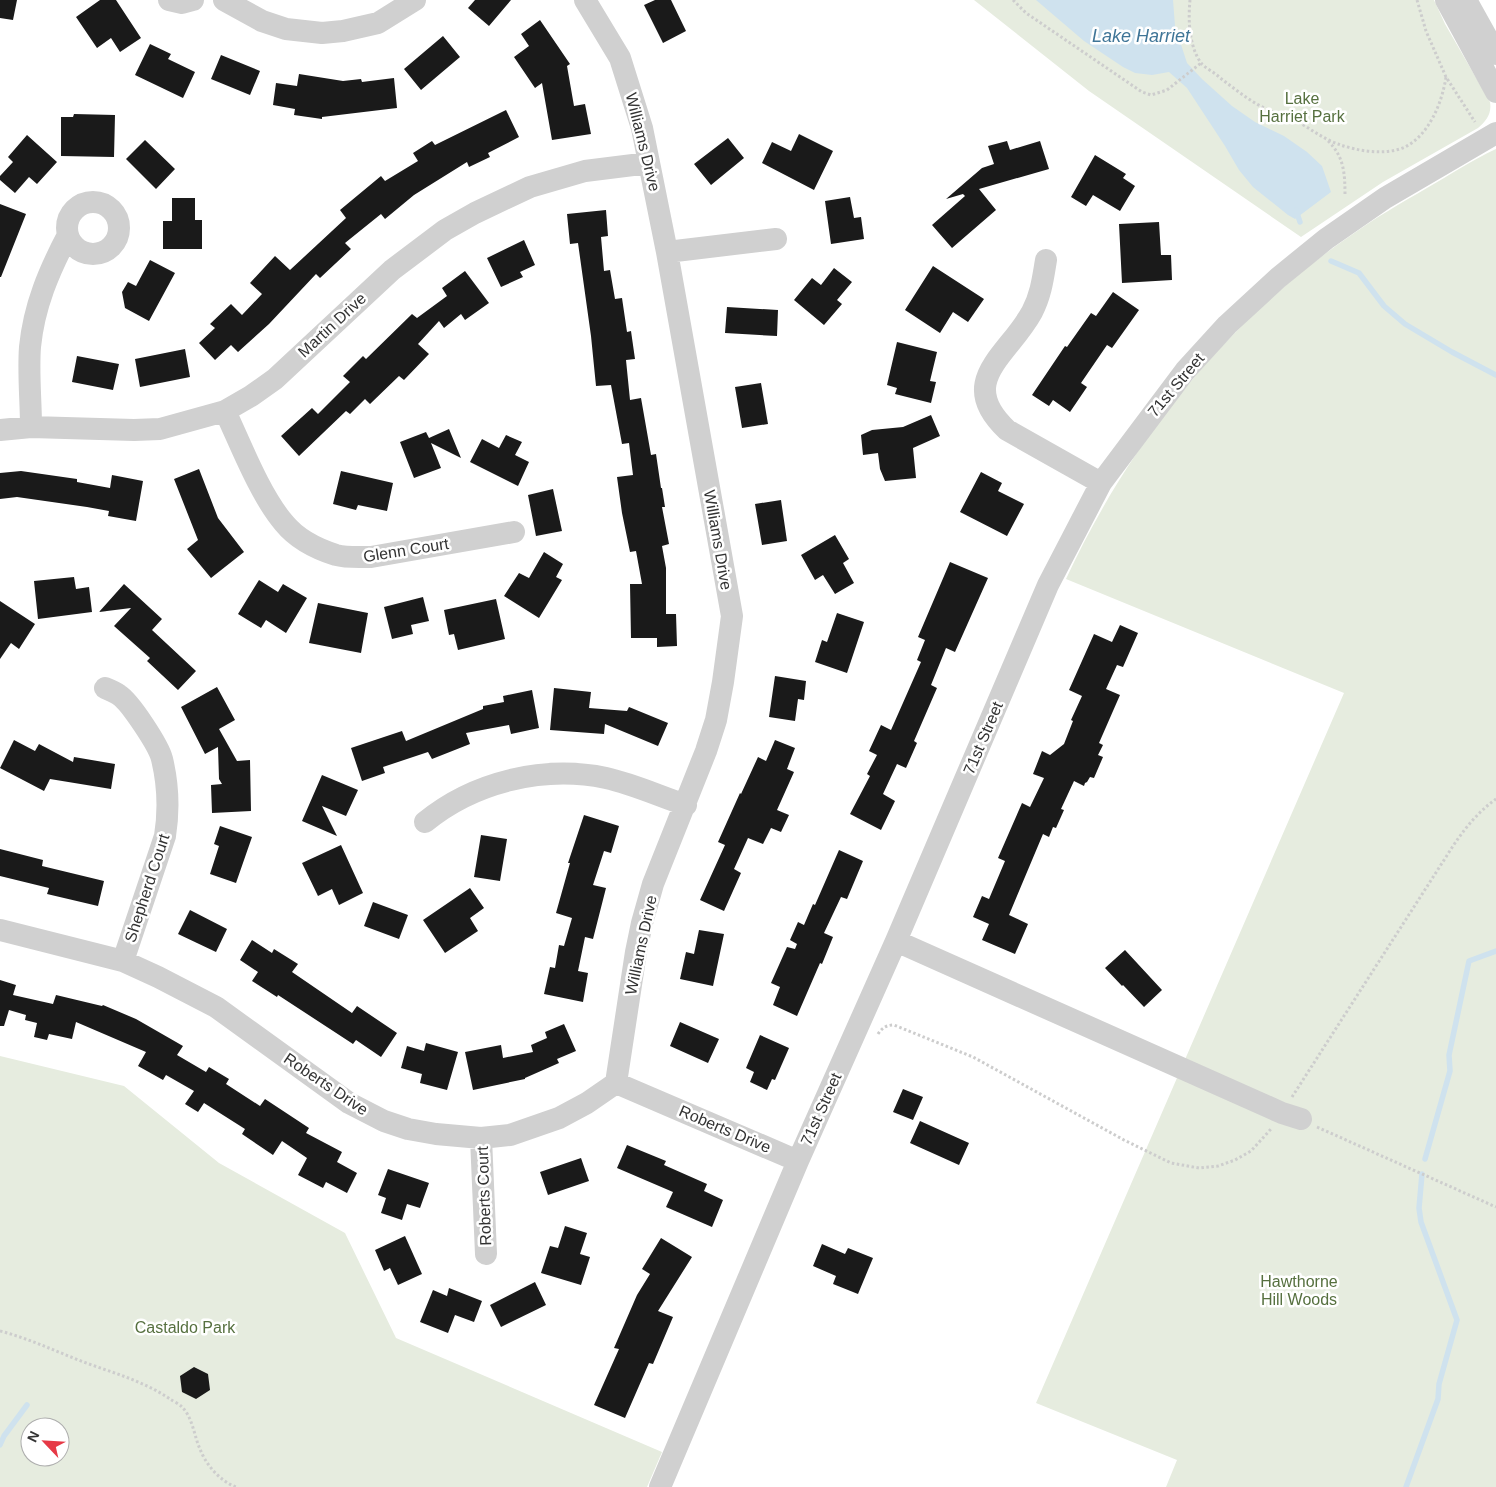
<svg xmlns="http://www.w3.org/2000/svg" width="1496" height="1487" font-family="Arial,sans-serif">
  <rect width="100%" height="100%" fill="#fff"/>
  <!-- green -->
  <path fill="#e6ecdf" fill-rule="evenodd" d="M974 0H1434L1445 24 1490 102C1492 114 1486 121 1478 128L1383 182 1301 237 1089 91Z
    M1496 149V1487H1166L1177 1460 1036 1403 1344 693 1066 579C1129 443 1226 321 1350 236 1375 218 1401 203 1427 188 1450 175 1472 160 1496 149Z
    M0 1056 124 1086 219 1163 345 1233 396 1338 662 1452 647 1487H0ZM30 1427H60V1457H30Z"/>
  <!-- water -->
  <path fill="#cfe2ee" d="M1036 0H1173L1175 26 1187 63 1202 79 1232 106 1255 122 1284 136 1307 152 1322 166 1331 192 1295 219 1288 215 1253 187 1239 170 1225 146 1187 88 1169 72 1152 75 1135 73 1123 67 1084 41Z"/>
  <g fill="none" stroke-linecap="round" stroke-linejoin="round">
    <!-- stream -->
    <path stroke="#cfe2ee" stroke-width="5.5" d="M1296 210 1300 222
      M1331 261 1359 273 1384 306 1405 324 1452 352 1496 375
      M1425 1159 1450 1071 1449 1055 1469 961 1496 951
      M0 1445 4 1436 27 1405
      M1406 1487 1438 1399 1439 1384 1457 1320 1421 1222 1419 1208 1422 1174"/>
  </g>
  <!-- building -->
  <path fill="#1a1a1a" d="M0 0H17L13 20 0 18Z
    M100 0H116L141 38 120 52 111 38 97 48 76 17Z
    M475 0H511L489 26 468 8Z
    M655 0H671L686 31 663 43 644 5Z
    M540 20 570 64 567 66 574 106 585 104 591 134 552 140 542 83 535 88 514 57 529 46 521 34Z
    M443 36 460 57 421 90 404 69Z
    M150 44 171 54 168 59 195 72 183 98 135 75Z
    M221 55 260 71 250 95 211 79Z
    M299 74 343 81 361 79 362 82 394 78 397 108 322 117V119L294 115 295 109 273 105 276 83 297 86Z
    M506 110 519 137 488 153 490 157 469 167 467 162 414 195 385 219 381 214 345 243 351 249 320 278 316 274 269 324 238 352 231 345 215 360 199 343 215 328 210 324 231 304 242 315 262 294 250 283 275 256 290 270 346 218 340 210 381 176 385 181 418 161 413 153 432 141 435 145Z
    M74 114 115 115 114 157 61 156V117H73Z
    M799 134 833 151 814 190 762 163 772 142 791 151Z
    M27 135 57 162 37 184 29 177 15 193 0 180V176L13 162 8 157Z
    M728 138 744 158 711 185 694 164Z
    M145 140 175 169 156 189 126 159Z
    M1007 141 1010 150 1040 141 1049 169 979 189 996 210 952 248 932 225 965 196 963 194 946 199 982 168 994 164 988 146Z
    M1095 155 1126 174 1123 178 1135 186 1120 211 1093 195 1086 206 1071 197Z
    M850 197 854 218 861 217 864 239 831 244 825 201Z
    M172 198H195V220H202V249H163V221H172Z
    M0 204 26 214 1 277H0Z
    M606 210 608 236 601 237 604 271 610 270 615 299 622 298 627 332 631 331 635 359 626 360 630 400 641 398 651 455 656 454 661 488H662L665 507H662L669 544 662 546 666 568V614H676L677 646 657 647V638H631L630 584H642L636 551 630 552 622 513 617 477 633 475 629 443 622 444 611 385 596 386 591 336 578 243 570 244 567 214Z
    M1159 222 1161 255H1171L1172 280 1122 283 1119 224Z
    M524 240 535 265 520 272 523 277 501 287 487 258Z
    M150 260 175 273 149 321 125 308 122 292 128 282 136 286Z
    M933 266 984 299 968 322 953 312 940 333 905 310Z
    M834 268 852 282 837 300 842 304 824 325 794 300 812 278 821 285Z
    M465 271 489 303 465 320 461 314 444 328 439 321 418 344 429 354 404 380 399 376 370 404 365 399 350 414 346 411 299 456 281 436 312 408 318 414 350 382 343 376 363 356 366 359 412 314 417 318 447 296 442 288Z
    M1113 292 1139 310 1112 348 1107 345 1081 383 1087 387 1070 412 1053 400 1049 406 1032 395 1065 346 1067 347 1091 313 1096 316Z
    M727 307 778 310 777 336 725 333Z
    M897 342 937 352 930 381 936 382 931 403 895 394 897 388 887 385Z
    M185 349 190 377 140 387 135 359Z
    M77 356 119 364 113 390 72 382Z
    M761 383 768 424 742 428 735 387Z
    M931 415 940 436 913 448 916 478 885 481 880 469 878 453 863 455 861 435 872 430 903 427Z
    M449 429 461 458 431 443 441 468 414 478 400 442 426 432 429 438Z
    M506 435 522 442 515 455 529 462 518 486 470 462 482 439 499 448Z
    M199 469 218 518 244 552 211 578 187 549 198 540 174 479Z
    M21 471 77 479V482L110 488 112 475 143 481 136 521 108 516 109 511 87 507 17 497 0 499V473Z
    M341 471 393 483 387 511 358 505 356 510 333 504Z
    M981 472 1002 483 998 491 1024 504 1007 536 960 512Z
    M553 489 562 531 536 536 528 495Z
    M781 500 787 541 762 545 755 504Z
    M835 535 849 559 843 563 854 583 835 594 823 575 815 580 801 555Z
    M544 552 563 564 556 577 562 580 539 618 504 596 519 573 529 578Z
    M950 562 988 578 955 652 946 648 931 685 937 688 914 741 917 743 906 768 897 764 883 794 895 801 881 830 850 814 870 776 867 774 877 755 869 751 881 725 891 730 921 662 917 660 925 640 918 637Z
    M74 577 76 589 89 587 92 612 38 619 34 581Z
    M259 580 278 592 283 584 307 598 286 633 266 620 261 628 238 614Z
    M124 584 162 619 152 630 196 671 178 690 147 661 150 658 114 626 131 608 99 612Z
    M423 597 429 621 411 625 413 634 392 639 384 607Z
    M496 599 505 639 458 650 454 634 449 635 444 610Z
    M0 601 35 624 19 649 11 643 0 659Z
    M318 603 368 613 361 653 309 643Z
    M837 613 864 622 847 673 815 662 822 640 827 642Z
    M1120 625 1138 633 1123 667 1117 665 1106 689 1120 695 1099 743 1103 745 1098 755 1103 757 1094 778 1090 777 1087 782 1085 783 1084 786 1074 781 1061 809 1064 810 1056 828 1053 827 1049 837 1043 834 1009 915 1028 924 1015 954 982 940 989 924 973 917 982 896 989 899 1005 861 998 858 1022 803 1030 807 1044 778 1033 774 1042 751 1050 755 1064 744 1073 721 1071 720 1082 696 1069 690 1094 634 1112 642Z
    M775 676 806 681 804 700 798 699 795 721 769 717Z
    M217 687 235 720 219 729 237 761 250 760 251 811 212 813 211 785 222 784 219 779 218 747 205 754 181 707Z
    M554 688 591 692 589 708 627 711 629 707 668 723 658 746 605 724 604 734 550 730Z
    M532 690 539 728 511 734 509 725 466 733 470 744 432 759 428 752 383 767 385 773 362 781 351 748 402 731 406 741 483 709V706L504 702 503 696Z
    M14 740 35 751 39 744 73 762 74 757 115 764 111 789 50 779 44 791 0 768Z
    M775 740 795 748 787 769 794 772 777 810 789 815 781 832 771 828 763 844 748 838 734 869 741 873 724 911 700 900 725 845 718 842 740 793 741 794 758 757 766 761Z
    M322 775 358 790 346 816 322 806 337 836 302 821Z
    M584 815 619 826 611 853 604 851 593 885 606 888 593 939 585 937 578 971 588 973 583 1002 544 994 550 967 555 968 559 945 564 946 572 918 556 913 570 863H568Z
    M220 826 252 837 236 883 210 874 219 846 214 844Z
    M481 835 507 839 500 881 474 877Z
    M341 845 363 893 339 905 332 889 318 896 302 863Z
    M0 849 43 860 42 866 104 881 98 906 47 894 49 888 0 876Z
    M839 850 863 861 847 899 841 897 824 933 833 937 822 964 820 963 797 1016 773 1005 780 987 771 983 787 947 795 949 797 944 790 940 798 922 804 925 813 904 815 905Z
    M470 888 484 908 470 918 478 931 445 953 423 920Z
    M373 902 408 915 399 939 364 926Z
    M190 910 227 929 216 952 178 934Z
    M699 930 724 934 713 986 680 979 686 952 694 954Z
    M252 940 272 953 274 949 298 964 292 972 352 1013 357 1006 397 1033 381 1057 356 1040 353 1044 278 995 277 997 252 981 258 972 240 960Z
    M1125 950 1162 990 1144 1007 1123 985 1122 986 1105 968Z
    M0 980 16 985 13 995 53 1004 56 995 102 1006 103 1005 136 1019 183 1046 177 1055 206 1072 209 1067 229 1079 226 1084 260 1106 265 1099 309 1128 306 1133 342 1152 337 1162 357 1173 347 1193 326 1182 323 1188 298 1175 307 1158 282 1141 273 1155 242 1134 245 1129 204 1103 198 1112 185 1104 194 1091 166 1075 163 1080 138 1066 146 1052 76 1022 72 1039 49 1034 47 1040 34 1037 37 1023 25 1020 26 1015 9 1010 4 1026H0Z
    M680 1022 719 1039 708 1063 670 1046Z
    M564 1024 576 1051 557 1059 559 1063 525 1078V1079L473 1090 465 1052 501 1045 503 1058 533 1052 531 1045 547 1038 545 1032Z
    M760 1035 789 1048 775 1080 772 1079 767 1090 750 1082 754 1072 746 1068Z
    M426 1043 458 1052 447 1090 420 1083 422 1074 401 1068 407 1046 424 1051Z
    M903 1089 923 1097 913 1120 893 1112Z
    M920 1121 969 1143 959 1165 910 1143Z
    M627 1145 666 1161 664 1165 707 1184 704 1191 723 1200 712 1227 666 1207 673 1192 617 1168Z
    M581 1158 589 1181 548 1195 540 1172Z
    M388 1169 429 1183 420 1208 407 1204 402 1220 381 1213 386 1198 378 1195Z
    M565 1226 587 1233 580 1254 590 1257 581 1285 541 1273 550 1246 558 1248Z
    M405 1236 422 1274 398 1285 390 1268 384 1271 375 1250Z
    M661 1238 692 1257 658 1311 673 1317 653 1364 649 1363 625 1418 594 1405 619 1349 614 1348 637 1295 650 1274 642 1269Z
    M822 1244 845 1254 848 1248 873 1258 858 1294 833 1284 836 1276 813 1266Z
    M535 1282 546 1305 501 1327 490 1305Z
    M449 1288 482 1301 474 1322 455 1315 448 1333 420 1322 433 1290 447 1296Z
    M194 1367 208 1374 210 1390 196 1399 182 1392 180 1376Z"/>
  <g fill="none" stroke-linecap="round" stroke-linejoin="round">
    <!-- path -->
    <path stroke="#cdcdcd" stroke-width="3" stroke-dasharray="2.5 2.5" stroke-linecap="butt" d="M1013 0 1026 13 1142 92 1151 95 1167 90 1201 63
      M1190 0C1188 20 1189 46 1201 63 1205 68 1214 72 1219 77 1236 90 1253 104 1273 112 1279 114 1285 116 1291 118 1307 126 1321 138 1338 144 1357 151 1385 156 1405 147 1429 135 1442 103 1446 77
      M1417 0 1426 31 1446 77 1475 122
      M1328 141C1344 156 1345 174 1345 195
      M878 1034C882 1028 886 1025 894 1025L973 1057 1124 1140 1171 1163 1199 1168 1218 1166 1235 1160 1251 1151 1271 1129
      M1292 1097 1453 846C1465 828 1478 812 1496 799
      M1317 1127 1496 1207
      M0 1331C31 1339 59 1353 89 1364 117 1374 145 1382 170 1399 173 1401 179 1404 182 1407 193 1418 194 1436 200 1449 206 1465 220 1481 236 1487"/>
    <!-- minor -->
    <path stroke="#d0d0d0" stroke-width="22" d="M169 0 182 3 193 0
      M224 0 262 21 286 29 322 33 343 31 378 23 415 0
      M585 0 620 58 642 128 667 252 732 616 723 682 716 720 706 751 653 884 642 923 636 952 616 1083
      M1446 0 1496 92
      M1466 0 1496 54
      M67 228a26 26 0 1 1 52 0a26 26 0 1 1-52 0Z
      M667 252 776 239
      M1046 260C1043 278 1041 295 1032 312 1008 356 955 381 1007 430L1101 483
      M225 411C241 445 260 495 284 523 297 539 317 549 336 555 347 558 359 557 371 557L514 532
      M31 427C31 401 28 373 30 347 34 306 49 271 68 235
      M0 430 31 427 134 430 160 429 225 411 251 396 275 379 392 270 445 230 475 213 530 187 585 171 649 163
      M105 688C110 690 115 692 119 695 130 702 159 746 162 759 168 784 169 811 165 836L123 961
      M425 822C474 782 543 765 606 778 633 784 659 796 686 805
      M0 930 123 961 158 977 216 1007 349 1103 384 1121 408 1129 436 1134 481 1138 510 1135 559 1118 587 1103 616 1083 798 1161
      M896 941 1282 1113 1301 1119
      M481 1138 486 1254
      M660 1487 798 1161 896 941 1048 585 1101 483 1185 371 1227 325 1278 278 1326 239 1385 198 1496 133"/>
  </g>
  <g text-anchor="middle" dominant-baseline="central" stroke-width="5" stroke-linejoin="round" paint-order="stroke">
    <!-- park labels -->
    <g font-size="16" fill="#56703f" stroke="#fff">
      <text x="1302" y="98">Lake<tspan x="1302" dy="18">Harriet Park</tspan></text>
      <text x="1299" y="1281">Hawthorne<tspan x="1299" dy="18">Hill Woods</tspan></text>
      <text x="185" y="1327">Castaldo Park</text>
    </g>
    <!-- street labels -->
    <g font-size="16" fill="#333" stroke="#fff">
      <text transform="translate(643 142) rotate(76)">Williams Drive</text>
      <text transform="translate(332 325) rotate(-43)">Martin Drive</text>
      <text transform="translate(1176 385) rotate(-50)">71st Street</text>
      <text transform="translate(718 540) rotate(80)">Williams Drive</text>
      <text transform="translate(406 550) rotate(-9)">Glenn Court</text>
      <text transform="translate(983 738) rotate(-67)">71st Street</text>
      <text transform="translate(147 888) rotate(-72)">Shepherd Court</text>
      <text transform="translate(641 945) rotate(-78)">Williams Drive</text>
      <text transform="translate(326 1084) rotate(34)">Roberts Drive</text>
      <text transform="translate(821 1109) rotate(-66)">71st Street</text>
      <text transform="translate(725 1129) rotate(23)">Roberts Drive</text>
      <text transform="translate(484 1196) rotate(-92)">Roberts Court</text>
    </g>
    <!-- water labels -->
    <g font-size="18" font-style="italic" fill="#3f7597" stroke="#fff">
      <text x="1141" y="36">Lake Harriet</text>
    </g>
  </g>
  <!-- north arrow -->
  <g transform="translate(45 1442) rotate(295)"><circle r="24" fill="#ffffff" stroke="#adadad"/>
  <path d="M0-4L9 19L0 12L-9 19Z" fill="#e63946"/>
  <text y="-8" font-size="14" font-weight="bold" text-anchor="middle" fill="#333333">N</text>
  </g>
</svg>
